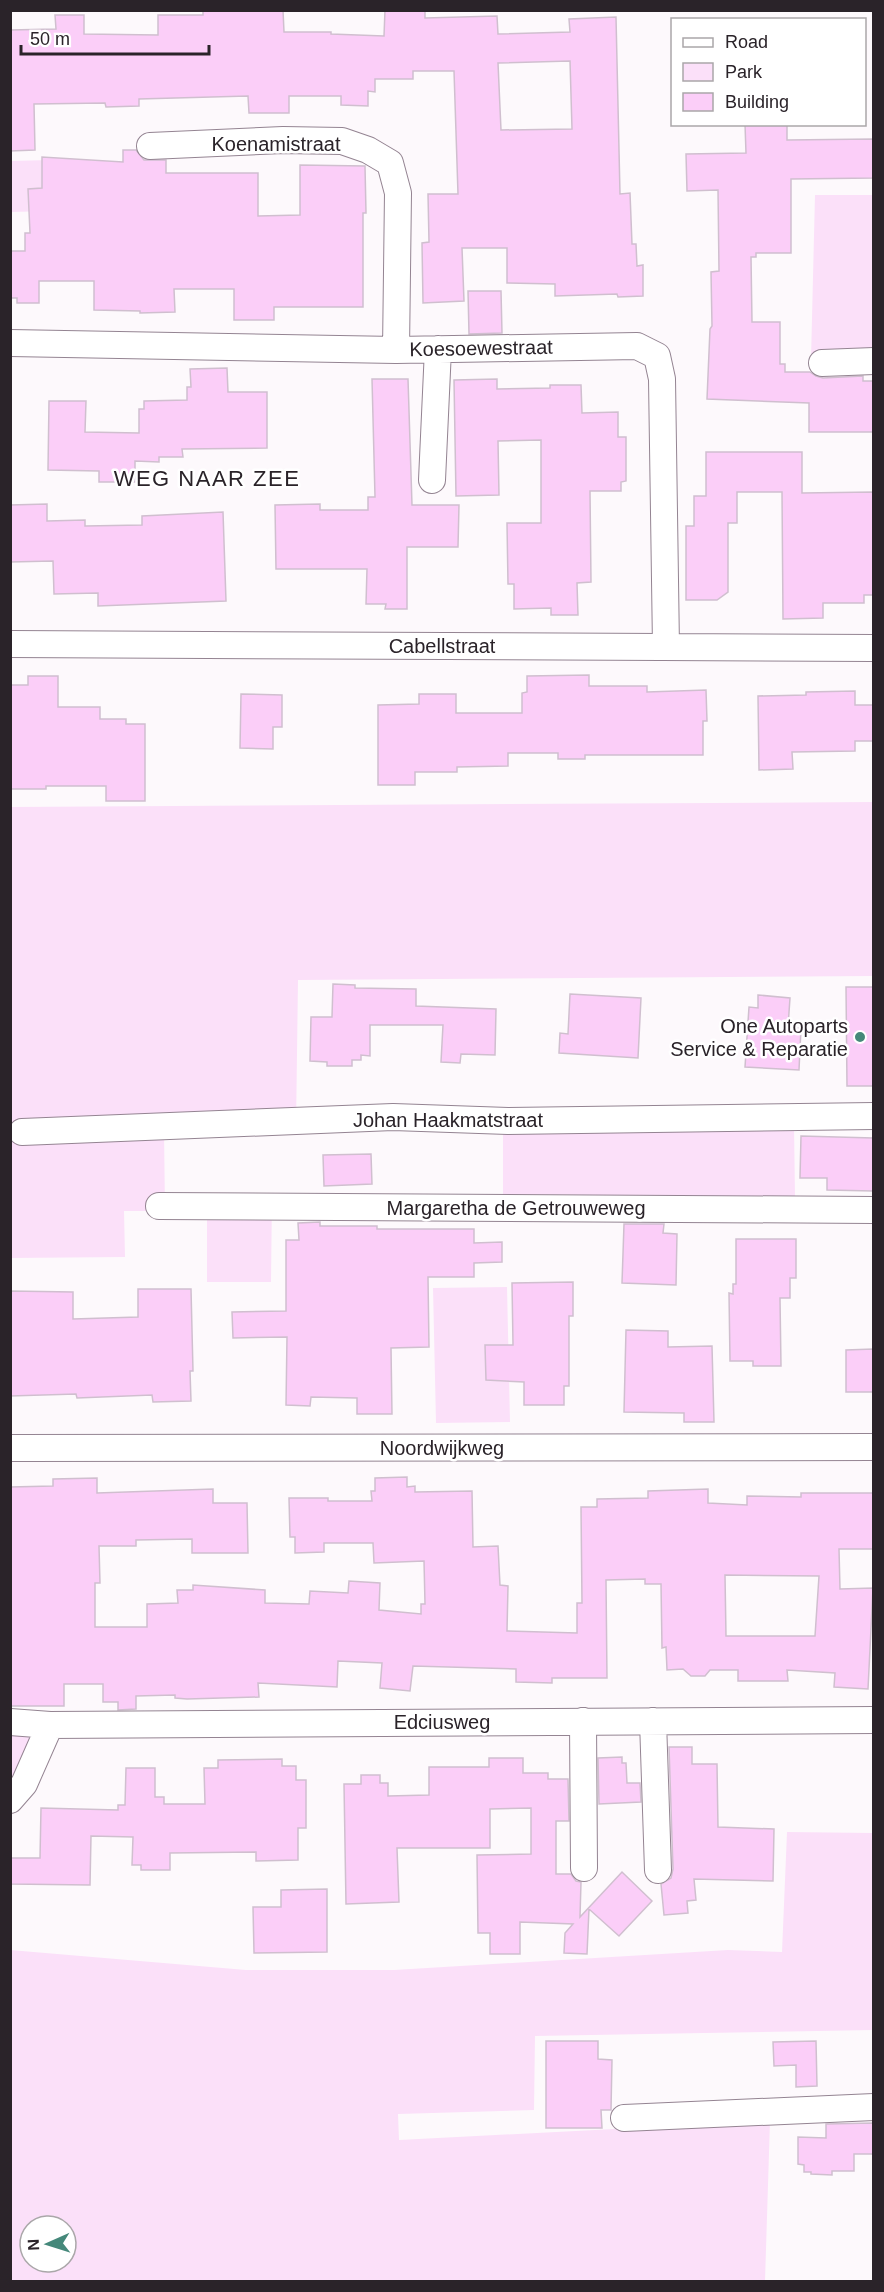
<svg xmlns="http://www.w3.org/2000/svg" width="884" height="2292" font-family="Helvetica,sans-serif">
  <rect width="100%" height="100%" fill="#fdf9fc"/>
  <!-- green -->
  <path fill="#fbe0f9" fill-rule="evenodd" d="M51 160V211L11 212 10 161Z
    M815 195H873V357L811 359Z
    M873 802V976L298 980 296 1128 164 1130 165 1211H124L125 1257 11 1258 10 807Z
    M794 1125 795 1197 503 1194V1126Z
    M207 1195H272L271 1282H207Z
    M507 1287 510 1422 436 1423 433 1288Z
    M11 1731 40 1733 11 1790Z
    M787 1832 873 1833V2030L535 2036 534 2110 398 2114 399 2140 770 2121 765 2281H11L10 1950 246 1970H394L728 1950 782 1952ZM30 2226H66V2262H30Z"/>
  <!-- building -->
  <path fill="#fbcef8" stroke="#d0bfcf" stroke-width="1.5" fill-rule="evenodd" d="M203 10H283L284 32H331V34L384 36 385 10H425V18L497 16 498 34 570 32 569 19 616 17 620 194 630 193 632 244H636L637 266 643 265V296L618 297 617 294 555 296V284L507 283V248H462L464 301 423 303 422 243 429 242 428 194H458L454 71H413V79H375V92L368 91V106L341 105V96H289V113H249L248 96 139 99V106L106 107 105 103 34 104 35 150 10 151V30L56 29 55 15H84V34L158 35V15H203ZM570 61 572 129 501 130 498 63Z
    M745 124H787V140L873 139V178L791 179V253H756V257H751L752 322H780V364H785V372H810L816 376 823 378 863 376V381H873V432H809V403L707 399 710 329 712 326 711 272 719 271 718 190 687 191 686 154 746 153Z
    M123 150H136L144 160H166V173H258V216L300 215V165L365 166 366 213H363V307H274V320H234V289H174L175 312 140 313V311L94 310V281H39V303H17V298H10V251H25V233H30L28 189 42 188V157L123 162Z
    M468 291H501L502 333 469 334Z
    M227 368 228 392H267V448L182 449 183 457H159V462L135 461V482H99V471L48 470 49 401H86L85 432 139 433V409H144V401L187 400V387H191L190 369Z
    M372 379H408L412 505H459L458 547H407V609H385L386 604H366L367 569H276L275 505 320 504V510H368V497H375Z
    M497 379V389L550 388V385H581L582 413 618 412V437H626V481L621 482V491H590L591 582 577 583 578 615H551V608L514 609V584H508L507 523H541V440L498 441 499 495 456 496 454 380Z
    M706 452H802V493L873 492V595H864V603H823V618L783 619 782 492H737V523H728V592L717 600H686V526H694V496H706Z
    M47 504V521L85 520V526L142 525V516L223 512 226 601 98 606V593L54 594 53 561 10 562V505Z
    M589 675V686H647V692L706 690 707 721H703V755H585V759H558V753H508V766L457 767V772H415V785H378V705L419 704V694H456V713H522V693L527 692V676Z
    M28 676H58V707H100V719H126V724H145V801H106V786H46V789H11V685H28Z
    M855 691V705H873V741H855V751L792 752 793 769 759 770 758 696 806 695V692Z
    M241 694 282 695V727H273V749L240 748Z
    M333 984 355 985V988L416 989V1006L496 1009 495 1055 461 1054 460 1063 441 1062 443 1025H370V1056L361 1055V1060H352V1066H327V1062L310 1061 311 1017H332Z
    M846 987H873V1086H847Z
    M570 994 641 998 638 1058 559 1053 560 1033 568 1034Z
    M758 995 790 998 788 1027 801 1028 799 1070 745 1067 749 1007 758 1008Z
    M801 1136 873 1138V1191L827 1190V1178H800Z
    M371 1154 372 1184 324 1186 323 1155Z
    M320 1222V1226H377V1229H474V1243L502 1242V1262L474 1263V1277H428L429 1347 391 1348 392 1414H357V1398L311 1397 310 1406 286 1405 287 1337 233 1338 232 1312 286 1311V1240H299L298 1223Z
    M624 1224H664L663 1233 677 1234 676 1285 622 1283Z
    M736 1239H796V1278H790V1298H780L781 1366H753V1361H730L729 1293 733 1294V1284H736Z
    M573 1282V1316H569V1386H564V1405H524V1382L486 1380 485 1345H513L512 1283Z
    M138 1289H191L193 1371H190L191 1401 153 1402 152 1395 77 1398 76 1394 10 1396V1291L73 1292V1319L138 1317Z
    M626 1330 668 1331V1347L712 1346 714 1422H684V1413L624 1412Z
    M873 1349V1392H846V1350Z
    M407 1477V1487L415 1486V1492L472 1491 473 1547 498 1546 500 1585 508 1586 507 1631 577 1633V1603H582L581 1507H597V1499L648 1498V1491L708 1489V1503L747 1505V1496L801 1497V1493H873V1549H839L840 1589 873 1588 868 1689 834 1687 835 1673 787 1670 788 1681H738V1670H710L705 1676H691L683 1669 667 1670 666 1647 662 1648 661 1584H645V1579L606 1580 607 1678H552V1683L516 1682V1669L413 1666 410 1691 380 1688 382 1663 338 1661 337 1687 258 1683 259 1697 187 1699 175 1698V1695L136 1696V1709L118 1710V1702H103V1684H64V1706H10V1487L53 1486V1479L97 1478V1493L213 1489V1503H247L248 1553H192V1539L136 1540V1546H99L100 1583H95V1627H147V1604L178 1603 177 1590H193V1585L265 1590V1603L309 1604 310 1591 348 1593 349 1581 380 1583 379 1610 421 1614V1604H425L424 1561 374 1563 373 1543H324V1552L295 1553V1537H290L289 1498H328V1501H372L371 1491H375V1478ZM725 1575 819 1576 815 1636H726Z
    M669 1747H692V1764H717L718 1827 774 1829 773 1881 694 1879 696 1900 687 1901 688 1913 664 1915 661 1884 671 1878 673 1869Z
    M622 1757V1763H626L627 1783H640L641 1802 599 1804 598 1758Z
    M489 1758H523V1773H548V1779H568L569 1821H556V1874H571L576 1881 581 1882 580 1917 622 1872 652 1901 619 1936 589 1909 587 1954 564 1953 565 1933 573 1924 520 1922V1954H490V1933H478L477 1855 531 1854V1808L490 1809V1848H397L399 1902 346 1904 344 1784H361V1775H380V1783H388V1796L429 1795V1767H489Z
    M282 1759V1766H296V1780H306V1828H298V1860L256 1861V1852L170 1853V1870H141V1865H132L133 1837 91 1836 90 1885 10 1884V1858H40L41 1808 118 1810V1805H125L126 1768H155V1797H164V1804H205L204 1768H218V1760Z
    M327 1889V1952L254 1953 253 1907H281V1890Z
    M546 2041H598V2059L612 2060 611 2110H601L602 2128H546Z
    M816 2041 817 2086 796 2087V2065L774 2066 773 2042Z
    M873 2123V2154H854V2171H832V2175L811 2174V2172H804V2165L798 2164V2137L826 2138V2124Z"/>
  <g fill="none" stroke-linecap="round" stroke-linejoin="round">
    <defs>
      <path id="minor" d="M150 146 283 140 342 141 368 150 390 163 398 193 396 350
        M10 343 396 350 637 346 657 356 662 379 666 647
        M822 363 874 361
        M432 480 438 349
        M10 644 874 648
        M22 1132 393 1117 508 1121 874 1116
        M159 1206 874 1210
        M10 1448 874 1447
        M583 1721 584 1868
        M653 1721 658 1870
        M10 1722 50 1725 874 1720
        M10 1800 24 1784 50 1725
        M624 2118 874 2107"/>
    </defs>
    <!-- minor casing -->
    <use href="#minor" stroke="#948492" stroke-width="28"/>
    <!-- minor -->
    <use href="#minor" stroke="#fff" stroke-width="26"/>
  </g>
  <!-- markers -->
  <circle fill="#45887a" stroke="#fff" stroke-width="2" cx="860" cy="1037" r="6"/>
  <g text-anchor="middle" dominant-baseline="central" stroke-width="5" stroke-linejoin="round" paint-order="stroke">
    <!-- street labels -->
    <g font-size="20" fill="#2a2329" stroke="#fff">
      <text x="276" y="144">Koenamistraat</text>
      <text transform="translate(481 348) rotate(-1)">Koesoewestraat</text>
      <text x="442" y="646">Cabellstraat</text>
      <text x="448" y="1120">Johan Haakmatstraat</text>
      <text x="516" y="1208">Margaretha de Getrouweweg</text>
      <text x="442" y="1448">Noordwijkweg</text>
      <text x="442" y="1722">Edciusweg</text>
    </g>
    <!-- poi labels -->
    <g font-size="20" fill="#2a2329" stroke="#fff" text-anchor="end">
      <text x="848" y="1026">One Autoparts<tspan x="848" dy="23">Service &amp; Reparatie</tspan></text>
    </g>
    <!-- quarter labels -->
    <g font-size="22" letter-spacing="1.5" fill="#2a2329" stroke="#fff">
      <text x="207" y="478">WEG NAAR ZEE</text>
    </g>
  </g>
  <!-- border -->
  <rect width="884" height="2292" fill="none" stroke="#2a2329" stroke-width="24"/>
  <!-- legend -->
  <rect x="671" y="18" width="195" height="108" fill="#ffffff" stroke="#aaa7a9" stroke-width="1.5"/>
  <rect x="683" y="38" width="30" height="9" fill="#ffffff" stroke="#aaa7a9" stroke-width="1.5"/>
  <text x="725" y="48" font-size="18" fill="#2a2329">Road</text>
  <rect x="683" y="63" width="30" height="18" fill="#fbe0f9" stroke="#aaa7a9" stroke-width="1.5"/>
  <text x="725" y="78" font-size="18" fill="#2a2329">Park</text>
  <rect x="683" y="93" width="30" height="18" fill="#fbcef8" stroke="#aaa7a9" stroke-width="1.5"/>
  <text x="725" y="108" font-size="18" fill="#2a2329">Building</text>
  <!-- north arrow -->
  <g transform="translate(48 2244) rotate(267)"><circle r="28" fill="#ffffff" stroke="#aaa7a9" stroke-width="1.5"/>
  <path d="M0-4.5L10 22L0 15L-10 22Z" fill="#45887a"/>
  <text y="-9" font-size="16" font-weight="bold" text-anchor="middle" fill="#2a2329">N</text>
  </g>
  <!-- scale -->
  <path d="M21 45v9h188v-9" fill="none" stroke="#2a2329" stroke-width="3"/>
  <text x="30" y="45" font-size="18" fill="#2a2329" stroke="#ffffff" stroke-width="4.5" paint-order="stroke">50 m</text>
</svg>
